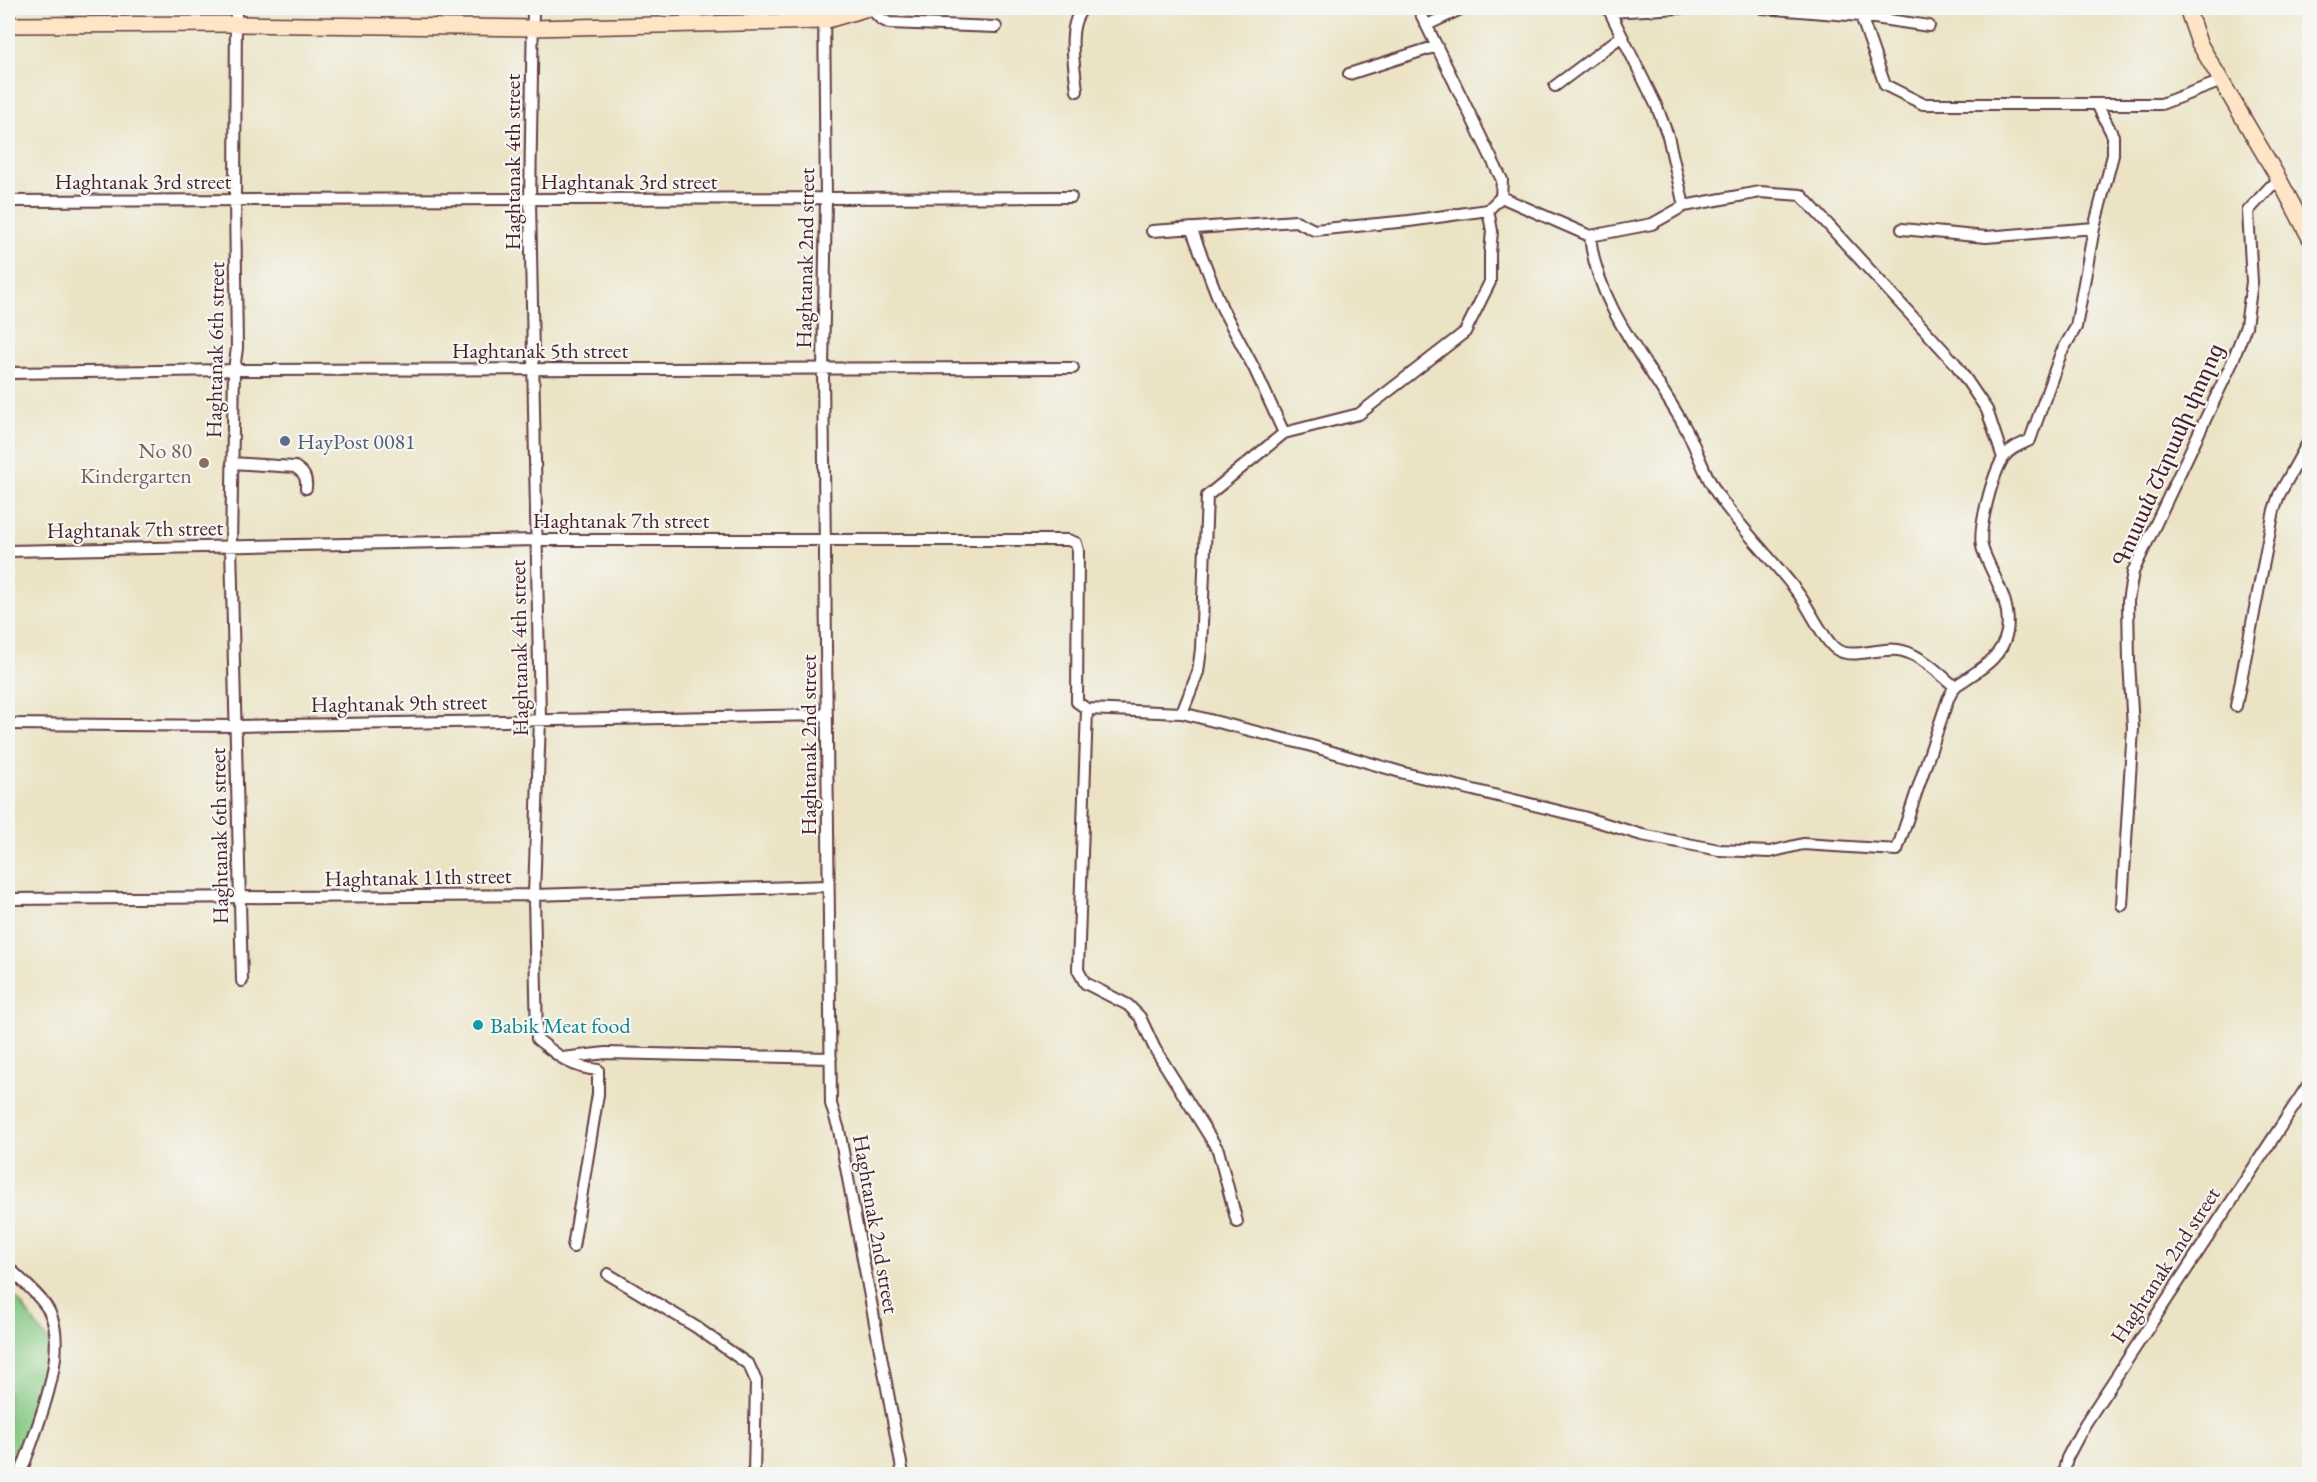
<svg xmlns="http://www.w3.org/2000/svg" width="2317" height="1482" font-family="'EB Garamond','Noto Serif Armenian',serif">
  <rect width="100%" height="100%" fill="#f6f6f2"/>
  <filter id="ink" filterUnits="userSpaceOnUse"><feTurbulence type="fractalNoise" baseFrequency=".0167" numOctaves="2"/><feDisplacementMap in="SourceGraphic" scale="12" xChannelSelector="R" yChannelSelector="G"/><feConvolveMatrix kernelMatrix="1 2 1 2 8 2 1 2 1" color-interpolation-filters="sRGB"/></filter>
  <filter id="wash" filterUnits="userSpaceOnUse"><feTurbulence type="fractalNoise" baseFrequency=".008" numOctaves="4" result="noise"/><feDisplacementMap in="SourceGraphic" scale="24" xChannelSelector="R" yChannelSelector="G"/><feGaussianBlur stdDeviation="1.35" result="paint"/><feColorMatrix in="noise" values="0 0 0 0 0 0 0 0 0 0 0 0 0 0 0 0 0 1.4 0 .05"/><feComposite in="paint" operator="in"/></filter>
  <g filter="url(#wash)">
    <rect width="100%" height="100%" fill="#ebe3c4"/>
    <!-- green -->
    <path fill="#85c882" stroke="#687456" stroke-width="1.5" d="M8 1291 18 1300 50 1344 45 1393 12 1474H8Z"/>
  </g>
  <g filter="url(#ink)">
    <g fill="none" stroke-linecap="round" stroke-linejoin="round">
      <defs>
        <path id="street" d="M236 8 235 199 237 348 234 370 231 546 242 981
          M533 8 530 201 540 719 534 895 537 1039C559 1056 569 1067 598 1070V1094L573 1247
          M824 8 826 199 823 370 831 1104 839 1130 903 1474
          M870 8 881 19 889 23 996 27
          M1606 8 1610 12 1657 107 1668 136 1684 206
          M1762 8 1861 16 1885 85 1923 104H2161L2222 81
          M1610 12 1680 8
          M1861 16 1929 26
          M765 22V8
          M1427 25 1463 8
          M1349 74 1437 46
          M1555 86 1622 36
          M1077 91C1075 68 1065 24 1084 8
          M1501 197 1590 236 1652 224 1684 206 1760 192 1801 195 1955 363 1987 410 2003 458
          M8 201 1071 197
          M1191 228 1222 308 1255 370 1284 433
          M1902 229 1986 237 2094 228
          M1152 231 1296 221 1314 230 1409 221 1488 210 1501 197 1502 180 1418 8
          M1590 236C1597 308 1652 367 1686 429 1698 451 1705 478 1720 498 1744 532 1774 561 1798 593 1809 607 1824 641 1836 649 1852 661 1882 645 1903 651 1922 656 1940 674 1955 687
          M8 373 234 370 1073 368
          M232 463 295 467C304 473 307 477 306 488
          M8 551 537 540H1068L1076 543 1078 551 1077 702 1087 709 1182 713 1308 745 1404 773 1583 817 1642 835 1719 850 1770 852 1803 844 1897 850 1948 699C1950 696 1952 690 1955 687 1957 684 1962 682 1966 679 1984 667 2002 656 2007 632 2012 602 1993 577 1983 550 1976 533 1993 473 2004 457 2010 448 2020 445 2030 440L2061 353 2076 327 2094 228 2113 155V136L2097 104
          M2236 706 2274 510 2279 495 2310 439
          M1087 709 1078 970 1085 983 1128 1005 1140 1017 1155 1049 1218 1150 1237 1222
          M1182 713 1198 672 1201 649 1207 496 1284 433 1359 414 1465 332 1490 282V253L1492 231 1488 210
          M8 724 236 726 827 715
          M8 899 534 895 828 886
          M2122 905 2133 728 2129 661 2128 601 2133 572 2231 365 2246 326 2252 282 2248 211 2270 187 2280 181
          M562 1058 606 1053 831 1058
          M8 1267C20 1279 41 1296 49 1311 70 1350 37 1427 23 1467L19 1474
          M608 1274 696 1327 749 1365 756 1381 754 1474
          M2063 1474 2067 1458 2085 1424 2310 1082"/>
        <path id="secondary" d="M2187 8 2199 43 2280 181 2310 238
          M8 25 236 24 533 28 824 21 868 8"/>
      </defs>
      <!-- street casing -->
      <use href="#street" stroke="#623c42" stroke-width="14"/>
      <!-- secondary casing -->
      <use href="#secondary" stroke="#623c42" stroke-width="18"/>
      <!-- street -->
      <use href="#street" stroke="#fff" stroke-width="10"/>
      <!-- secondary -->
      <use href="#secondary" stroke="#fde5c5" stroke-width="15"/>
    </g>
  </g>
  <!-- markers -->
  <circle fill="#5c6f8a" stroke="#f6f6f2" stroke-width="2" cx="285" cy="441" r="6"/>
  <circle fill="#8d6e63" stroke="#f6f6f2" stroke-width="2" cx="204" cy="463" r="6"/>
  <circle fill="#0f9aa8" stroke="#f6f6f2" stroke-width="2" cx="478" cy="1025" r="6"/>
  <g text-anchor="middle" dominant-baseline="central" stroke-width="4.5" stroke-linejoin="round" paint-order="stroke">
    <!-- street labels -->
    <g font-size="22" fill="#4a1f2b" stroke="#f6f6f2">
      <text transform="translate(512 162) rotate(-90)">Haghtanak 4th street</text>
      <text x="143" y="181">Haghtanak 3rd street</text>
      <text x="629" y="181">Haghtanak 3rd street</text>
      <text transform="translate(805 258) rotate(-89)">Haghtanak 2nd street</text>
      <text transform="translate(215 350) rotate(-89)">Haghtanak 6th street</text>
      <text x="540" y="350">Haghtanak 5th street</text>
      <text transform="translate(2168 455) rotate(-66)">Գուսան Շերամի փողոց</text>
      <text x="621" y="520">Haghtanak 7th street</text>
      <text transform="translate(135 529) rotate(-1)">Haghtanak 7th street</text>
      <text transform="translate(519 648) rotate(-91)">Haghtanak 4th street</text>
      <text transform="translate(399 703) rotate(-1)">Haghtanak 9th street</text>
      <text transform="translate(808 745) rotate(-90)">Haghtanak 2nd street</text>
      <text transform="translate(219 836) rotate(-91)">Haghtanak 6th street</text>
      <text transform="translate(418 877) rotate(-1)">Haghtanak 11th street</text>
      <text transform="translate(876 1224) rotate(80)">Haghtanak 2nd street</text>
      <text transform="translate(2165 1265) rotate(-57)">Haghtanak 2nd street</text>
    </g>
    <!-- service labels -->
    <g font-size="22" fill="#4e5e75" stroke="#f6f6f2" text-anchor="start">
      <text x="297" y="441">HayPost 0081</text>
    </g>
    <!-- education labels -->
    <g font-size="22" fill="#785e54" stroke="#f6f6f2" text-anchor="end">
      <text x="192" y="450">No 80<tspan x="192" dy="25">Kindergarten</tspan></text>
    </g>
    <!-- culture labels -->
    <g font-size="22" fill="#0d838f" stroke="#f6f6f2" text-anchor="start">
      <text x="490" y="1025">Babik Meat food</text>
    </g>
  </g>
  <!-- margin -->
  <rect width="2317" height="1482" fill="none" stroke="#f6f6f2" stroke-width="30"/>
</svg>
